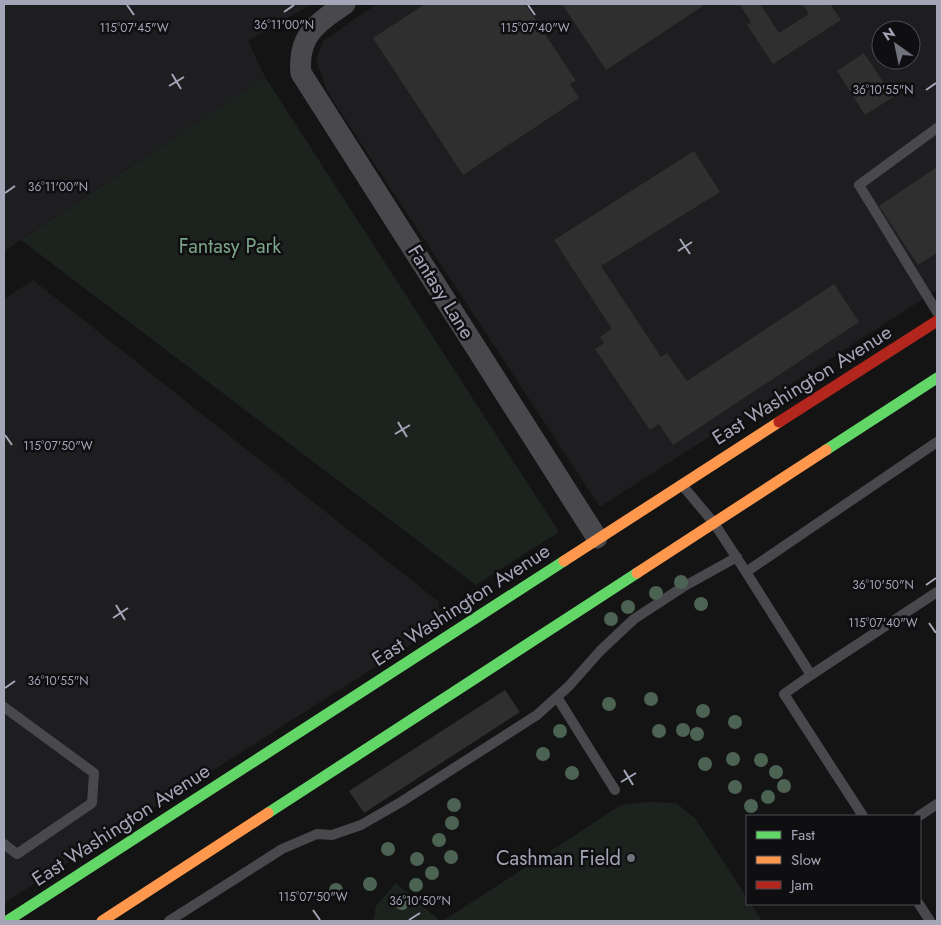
<svg xmlns="http://www.w3.org/2000/svg" width="941" height="925" font-family="Jost,sans-serif">
  <rect width="100%" height="100%" fill="#141414"/>
  <!-- built -->
  <path fill="#1e1e20" fill-rule="evenodd" d="M4 4H312L248 41 265 77 4 251Z
    M377 4H937V290L600 507 328 93 316 60 323 41ZM881 30H911V60H881Z
    M33 280 438 601 441 620 432 631 4 903V299Z"/>
  <!-- green -->
  <path fill="#1c231e" d="M265 77 559 532 476 585 21 240Z
    M648 802 676 803 695 818 747 898V904H751L762 921H443L621 805Z
    M396 883 440 921H373L376 906Z"/>
  <!-- building -->
  <path fill="#2f2f30" d="M425 4H525L576 81 570 84 579 98 463 175 373 38Z
    M562 4H706L606 70Z
    M739 4H760L779 33 809 14 802 4H830L841 20 773 64 747 25 751 22Z
    M864 53 893 97 865 115 837 71Z
    M694 151 720 192 601 266 661 357 667 353 687 381 834 284 859 322 673 445 659 424 650 430 595 349 604 343 600 337 612 329 554 240Z
    M937 167V253L918 265 879 206Z
    M505 690 520 712 364 813 349 791Z"/>
  <g fill="none" stroke-linecap="round" stroke-linejoin="round">
    <!-- lane -->
    <path stroke="#49484d" stroke-width="10" d="M937 128 859 185 937 312
      M682 485 714 523 746 572 937 442
      M746 572 811 675 784 694 863 816
      M811 675 937 592
      M557 697 615 790
      M4 707 94 773 92 803 17 854 4 844
      M919 816 937 804
      M919 904 930 921
      M169 921 282 849 317 834 332 835 361 825 401 802 537 715 569 686 600 651 634 619 683 587 737 557"/>
    <!-- street -->
    <path stroke="#49484d" stroke-width="21" d="M345 4C317 23 297 36 301 73L597 538"/>
    <!-- fast -->
    <path stroke="#63d668" stroke-width="11" d="M826 450 937 378
      M268 813 637 573
      M7 921 564 561"/>
    <!-- slow -->
    <path stroke="#ff974d" stroke-width="11" d="M564 561 779 422
      M637 573 826 450
      M102 921 268 813"/>
    <!-- jam -->
    <path stroke="#b3261e" stroke-width="11" d="M779 422 937 321"/>
  </g>
  <!-- trees -->
  <g fill="#4c6353">
    <circle cx="681" cy="582" r="7"/>
    <circle cx="656" cy="593" r="7"/>
    <circle cx="701" cy="604" r="7"/>
    <circle cx="628" cy="607" r="7"/>
    <circle cx="611" cy="619" r="7"/>
    <circle cx="651" cy="699" r="7"/>
    <circle cx="609" cy="704" r="7"/>
    <circle cx="703" cy="711" r="7"/>
    <circle cx="735" cy="722" r="7"/>
    <circle cx="683" cy="730" r="7"/>
    <circle cx="560" cy="731" r="7"/>
    <circle cx="659" cy="731" r="7"/>
    <circle cx="697" cy="734" r="7"/>
    <circle cx="543" cy="754" r="7"/>
    <circle cx="733" cy="759" r="7"/>
    <circle cx="761" cy="760" r="7"/>
    <circle cx="705" cy="764" r="7"/>
    <circle cx="776" cy="772" r="7"/>
    <circle cx="572" cy="773" r="7"/>
    <circle cx="784" cy="786" r="7"/>
    <circle cx="735" cy="787" r="7"/>
    <circle cx="768" cy="797" r="7"/>
    <circle cx="454" cy="805" r="7"/>
    <circle cx="751" cy="806" r="7"/>
    <circle cx="452" cy="823" r="7"/>
    <circle cx="439" cy="840" r="7"/>
    <circle cx="388" cy="849" r="7"/>
    <circle cx="451" cy="857" r="7"/>
    <circle cx="417" cy="859" r="7"/>
    <circle cx="432" cy="873" r="7"/>
    <circle cx="370" cy="884" r="7"/>
    <circle cx="416" cy="885" r="7"/>
    <circle cx="336" cy="890" r="7"/>
    <circle cx="402" cy="903" r="7"/>
  </g>
  <!-- ticks -->
  <path fill="none" stroke="#a4a5b7" stroke-width="2" d="M127 5 134 15M528 5 535 15M284 12 294 5M172 74 181 89M169 86 184 77M926 90 936 83M5 193 15 186M680 239 690 254M678 251 692 242M398 422 407 437M395 434 410 425M5 435 12 445M926 585 936 578M116 605 125 620M113 618 128 608M929 623 936 633M5 688 15 681M624 770 633 785M621 782 636 773M313 910 320 920M409 920 420 913"/>
  <!-- markers -->
  <circle fill="#72727e" stroke="#0f0e10" stroke-width="2" cx="631" cy="858" r="5"/>
  <g text-anchor="middle" dominant-baseline="central" stroke-width="5" stroke-linejoin="round" paint-order="stroke">
    <!-- park labels -->
    <g font-size="20" fill="#7aa387" stroke="#0f0e10">
      <text x="230" y="246">Fantasy Park</text>
    </g>
    <!-- street labels -->
    <g font-size="20" fill="#a4a5b7" stroke="#0f0e10">
      <text transform="translate(441 292) rotate(58)">Fantasy Lane</text>
      <text transform="translate(802 385) rotate(-32)">East Washington Avenue</text>
      <text transform="translate(461 605) rotate(-33)">East Washington Avenue</text>
      <text transform="translate(121 825) rotate(-33)">East Washington Avenue</text>
    </g>
    <!-- poi labels -->
    <g font-size="20" fill="#a4a5b7" stroke="#0f0e10" text-anchor="end">
      <text x="621" y="858">Cashman Field</text>
    </g>
  </g>
  <g font-size="12" text-anchor="middle" fill="#a4a5b7" stroke="#0f0e10" stroke-width="5" stroke-linejoin="round" paint-order="stroke">
    <text x="284" y="29">36°11'00"N</text>
    <text x="134" y="32">115°07'45"W</text>
    <text x="535" y="32">115°07'40"W</text>
    <text x="883" y="94">36°10'55"N</text>
    <text x="58" y="191">36°11'00"N</text>
    <text x="58" y="450">115°07'50"W</text>
    <text x="883" y="589">36°10'50"N</text>
    <text x="883" y="627">115°07'40"W</text>
    <text x="58" y="685">36°10'55"N</text>
    <text x="313" y="901">115°07'50"W</text>
    <text x="420" y="905">36°10'50"N</text>
  </g>
  <!-- border -->
  <rect width="941" height="925" fill="none" stroke="#a4a5b7" stroke-width="10"/>
  <!-- legend -->
  <rect x="746" y="815" width="175" height="90" fill="#0f0e10" stroke="#4b4a53"/>
  <rect x="756" y="831" width="25" height="8" fill="#63d668" stroke="#4b4a53"/>
  <text x="791" y="840" font-size="15" fill="#a4a5b7">Fast</text>
  <rect x="756" y="856" width="25" height="8" fill="#ff974d" stroke="#4b4a53"/>
  <text x="791" y="865" font-size="15" fill="#a4a5b7">Slow</text>
  <rect x="756" y="881" width="25" height="8" fill="#b3261e" stroke="#4b4a53"/>
  <text x="791" y="890" font-size="15" fill="#a4a5b7">Jam</text>
  <!-- north arrow -->
  <g transform="translate(896 45) rotate(327)"><circle r="24" fill="#0f0e10" stroke="#4b4a53"/>
  <path d="M0-4L9 19L0 12L-9 19Z" fill="#72727e"/>
  <text y="-8" font-size="14" font-weight="bold" text-anchor="middle" fill="#a4a5b7">N</text>
  </g>
</svg>
